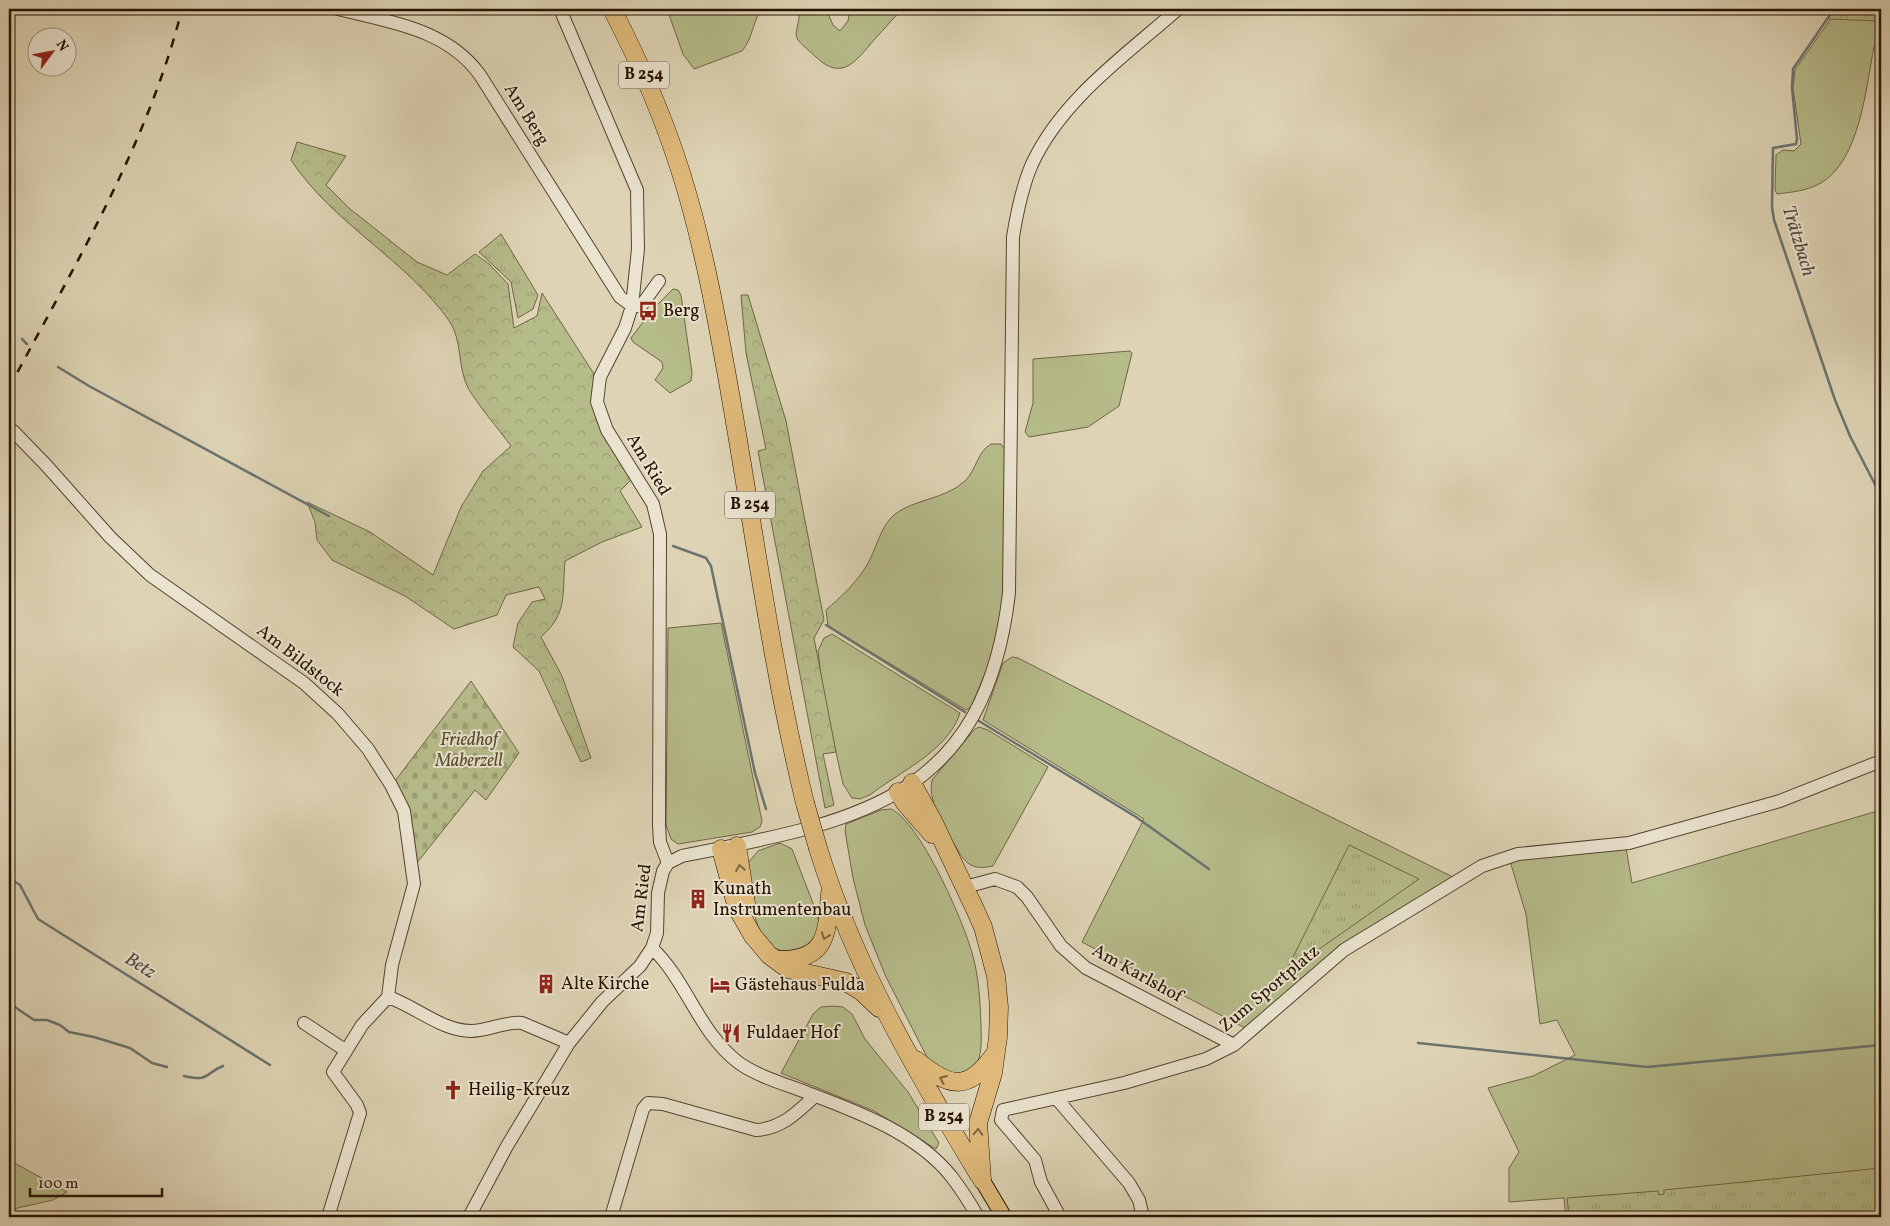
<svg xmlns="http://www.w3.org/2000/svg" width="1890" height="1226" font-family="Vollkorn,serif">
  <defs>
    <pattern id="forest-crowns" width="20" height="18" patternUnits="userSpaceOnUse" patternTransform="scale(1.25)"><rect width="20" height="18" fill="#b6bb8a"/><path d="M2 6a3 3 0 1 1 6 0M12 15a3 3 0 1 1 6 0" fill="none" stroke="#9ca075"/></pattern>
    <pattern id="cemetery-stones" width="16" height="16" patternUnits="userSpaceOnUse" patternTransform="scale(1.25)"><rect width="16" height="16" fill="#b6bb8a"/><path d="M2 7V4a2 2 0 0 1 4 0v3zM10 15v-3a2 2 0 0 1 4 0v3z" fill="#9ca075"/></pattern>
    <pattern id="park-tufts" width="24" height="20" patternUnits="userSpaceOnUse" patternTransform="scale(1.25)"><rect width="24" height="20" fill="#b6bb8a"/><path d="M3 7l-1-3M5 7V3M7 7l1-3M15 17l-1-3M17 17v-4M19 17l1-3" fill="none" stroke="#9ca075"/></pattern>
  </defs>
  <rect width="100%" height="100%" fill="#ded4b5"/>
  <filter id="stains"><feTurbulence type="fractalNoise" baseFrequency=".004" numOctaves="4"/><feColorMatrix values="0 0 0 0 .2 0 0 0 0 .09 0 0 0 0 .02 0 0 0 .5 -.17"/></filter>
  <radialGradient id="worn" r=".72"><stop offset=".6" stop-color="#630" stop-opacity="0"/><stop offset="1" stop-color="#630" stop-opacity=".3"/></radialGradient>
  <!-- green -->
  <path fill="#b6bb8a" stroke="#6e6645" d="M667 9H761C753 22 752 40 742 51L694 69 683 54Z
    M800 9H826L833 25 840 31 848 21 850 9H902C893 19 883 30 874 40 856 61 842 82 816 57 788 32 797 42 800 9Z
    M1832 17 1881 19V42L1874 47C1866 87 1860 160 1821 183 1807 191 1792 192 1777 194L1775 190 1776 155 1783 150 1794 151 1801 144 1793 88 1795 70Z
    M673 289 678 290 681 295 692 373 691 381 670 393 655 380 663 368 662 362 633 342 631 338 652 310Z
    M1130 351 1132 353 1119 406 1088 427 1029 437 1025 432 1033 403V359Z
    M991 444H1001L1005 450V588L995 649 971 707 966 710 835 630 828 625 826 610C840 598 857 582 867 565 876 550 880 527 894 515 913 499 944 500 965 481 976 470 978 451 991 444Z
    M721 623 762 821 760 827 752 832 678 844 671 839 666 825 668 628Z
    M832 634 960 713C948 751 899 772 870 795L860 799 852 798 843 784 823 693 818 651 824 638Z
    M1012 657 1018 658 1258 781 1453 877 1247 1029 1082 942 1144 819 983 720 1003 663Z
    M979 727 988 730 1048 767 993 866C978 869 969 868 960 854 948 833 927 805 932 780L975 729Z
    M891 809C920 822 963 920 972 953 979 976 980 1001 981 1025 981 1037 983 1056 975 1066 970 1072 962 1073 955 1076L929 1061 886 977 865 925 853 878 845 831 846 824 881 810Z
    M1881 810V1217H1566L1564 1198 1509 1202V1168L1519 1152 1488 1088 1533 1076 1575 1055 1557 1020 1540 1024 1526 914 1510 861 1626 848 1632 883Z
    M780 843 792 849 818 916 819 929 816 938 802 951C796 951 788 952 782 951 751 943 750 888 748 863L758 851Z
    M832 1006 843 1007 852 1014 865 1039 908 1092 939 1143 936 1149 874 1111 781 1073 813 1014 821 1007Z
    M9 1160 67 1192 53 1200 9 1210Z"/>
  <!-- forest -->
  <path fill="url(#forest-crowns)" stroke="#6e6645" d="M1829 9H1881V21L1829 19Z
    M297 142 346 156 326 185 349 208 417 262 447 275 475 254 489 264 508 284 514 328 537 316 542 293 594 374 595 389 632 479 620 491 642 527 602 542 565 561C562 595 568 613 541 637L562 676 591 758 581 762 539 671 513 647 518 623 532 602 545 599 539 587 506 595 497 615 454 629 405 596 332 560 317 540 315 522 307 502 370 532 433 575 461 507 483 471 511 446C497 427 480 408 468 388 458 369 462 340 450 322 406 259 333 224 291 160Z
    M741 295H748L786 421 824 620 814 638 836 752 823 754 834 805 825 808 758 451 766 449 746 353Z"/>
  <!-- cemetery -->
  <path fill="url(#cemetery-stones)" stroke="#6e6645" d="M471 681 519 753 486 800 475 790 416 864 395 781Z"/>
  <!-- park -->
  <path fill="url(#park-tufts)" stroke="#6e6645" d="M501 234 538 295 533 309 518 318 511 282 479 252Z
    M1349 845 1419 879 1285 973Z
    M1881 1168V1217H1569L1567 1198 1658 1191 1659 1195 1664 1194V1190Z"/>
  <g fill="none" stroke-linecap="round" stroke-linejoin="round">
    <!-- stream -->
    <path stroke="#6a746e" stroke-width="2.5" d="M1834 9 1793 69 1792 88 1797 139 1796 144 1773 148 1772 207 1774 220 1835 400 1850 436 1881 496
      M22 339 27 344
      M58 367 89 386 329 516
      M673 546 706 558 711 566 755 773 766 809
      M826 625 965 712
      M979 721 1136 817 1209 869
      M9 878 20 885 38 919 270 1065
      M9 1003 34 1020H47L60 1025 69 1032 94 1037 130 1048 152 1063 167 1067
      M1418 1043 1647 1067 1881 1045
      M184 1076C210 1082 203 1074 223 1066"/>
    <defs>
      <path id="minor" d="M338 9C390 22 447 29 480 75L620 297 632 306H641L659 281
        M560 9 637 190 638 249 632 306 625 328 600 377 597 402 607 430 653 504 660 534 659 825 660 842 668 863
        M13 431 46 465 110 537 150 575 304 683 338 714 368 749 391 785 404 811 414 884 392 965 388 997
        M668 863 682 856C858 821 985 801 1009 593L1013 237C1017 212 1022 187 1032 164 1062 99 1126 55 1178 9
        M965 887 995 879 1017 887 1027 897 1061 946 1086 968 1234 1045
        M652 948C687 981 699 1033 739 1063 759 1077 785 1084 808 1093 858 1112 916 1133 951 1176 961 1189 970 1203 978 1217
        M388 997C415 1006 442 1031 471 1031 489 1031 504 1021 522 1023L569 1043
        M304 1023 345 1050
        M1057 1099 1129 1183 1139 1200 1143 1217
        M328 1217 360 1113 357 1105 333 1072 362 1025 388 997
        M469 1217 507 1146 569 1043 602 1002 640 966 652 948 657 933 658 893 663 871 668 863
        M611 1217 643 1109 648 1103 663 1104 756 1130C781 1129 798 1112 815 1096
        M1060 1217 1041 1182 1035 1160 1001 1120 1003 1110 1124 1083 1206 1059 1234 1045 1344 950 1482 866 1518 854 1629 843 1780 801 1881 761"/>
      <path id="major" d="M982 1180 1004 1217"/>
      <path id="highway" d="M612 9C640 63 664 118 682 176 704 247 717 320 730 393 754 530 772 668 805 803
        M912 783 933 821 974 907 983 927 996 976 999 1007 998 1037 993 1073 978 1123 982 1180
        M898 792 905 803 932 834
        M737 846 746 904
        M818 848C854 966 916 1071 979 1175
        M721 849 737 908 753 936 769 955 788 969 846 982 861 991 879 1008
        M776 960C826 961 827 937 830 894
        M916 1060C949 1087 967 1093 994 1055"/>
    </defs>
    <!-- minor casing -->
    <use href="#minor" stroke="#54422d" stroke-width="14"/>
    <!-- major casing -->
    <use href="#major" stroke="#261200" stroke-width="17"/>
    <!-- highway casing -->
    <use href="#highway" stroke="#261200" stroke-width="19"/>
    <!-- minor -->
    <use href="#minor" stroke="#eae3cf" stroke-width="12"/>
    <!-- major -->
    <use href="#major" stroke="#dfba7a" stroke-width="15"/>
    <!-- highway -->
    <use href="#highway" stroke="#dfba7a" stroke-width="18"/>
    <!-- rail -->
    <path stroke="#261200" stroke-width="2.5" stroke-dasharray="9 9" stroke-linecap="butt" d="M9 388C74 266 148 144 182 9"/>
    <defs>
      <path id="highway-bridge" d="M805 803 818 848"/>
    </defs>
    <!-- highway-bridge casing -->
    <use href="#highway-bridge" stroke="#261200" stroke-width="19" stroke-linecap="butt"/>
    <!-- highway-bridge -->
    <use href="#highway-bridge" stroke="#dfba7a" stroke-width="18"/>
  </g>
  <!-- one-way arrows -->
  <defs><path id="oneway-chevron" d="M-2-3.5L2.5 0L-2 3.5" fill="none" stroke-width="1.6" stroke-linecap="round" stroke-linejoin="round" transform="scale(1.25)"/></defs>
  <g stroke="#82663d">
    <use href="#oneway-chevron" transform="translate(740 868) rotate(-99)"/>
    <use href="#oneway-chevron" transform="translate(825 936) rotate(110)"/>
    <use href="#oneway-chevron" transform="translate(943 1079) rotate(-157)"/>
    <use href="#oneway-chevron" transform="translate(978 1132) rotate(-89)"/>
  </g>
  <!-- icons -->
  <defs>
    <symbol id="bus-bare" viewBox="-9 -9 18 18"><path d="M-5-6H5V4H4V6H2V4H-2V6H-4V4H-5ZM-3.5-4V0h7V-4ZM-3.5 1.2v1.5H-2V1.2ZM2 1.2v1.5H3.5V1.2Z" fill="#8f2418" stroke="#eae3cf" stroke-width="2.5" paint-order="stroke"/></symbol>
    <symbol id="building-bare" viewBox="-9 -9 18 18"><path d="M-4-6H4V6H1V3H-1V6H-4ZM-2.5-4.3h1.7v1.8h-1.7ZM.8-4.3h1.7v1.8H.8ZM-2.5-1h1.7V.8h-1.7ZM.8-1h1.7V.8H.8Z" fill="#8f2418" stroke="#eae3cf" stroke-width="2.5" paint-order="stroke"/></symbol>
    <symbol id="hotel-bare" viewBox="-9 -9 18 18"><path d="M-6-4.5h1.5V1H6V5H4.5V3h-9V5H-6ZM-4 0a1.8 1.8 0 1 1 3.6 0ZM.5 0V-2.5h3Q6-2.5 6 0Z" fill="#8f2418" stroke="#eae3cf" stroke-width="2.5" paint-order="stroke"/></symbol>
    <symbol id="restaurant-bare" viewBox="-9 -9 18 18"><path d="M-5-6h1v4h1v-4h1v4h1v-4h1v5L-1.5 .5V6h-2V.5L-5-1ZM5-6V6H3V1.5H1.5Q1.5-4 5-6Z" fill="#8f2418" stroke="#eae3cf" stroke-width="2.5" paint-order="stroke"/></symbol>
    <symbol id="church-bare" viewBox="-9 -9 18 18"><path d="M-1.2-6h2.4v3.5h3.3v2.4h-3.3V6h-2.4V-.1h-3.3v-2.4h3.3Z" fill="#8f2418" stroke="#eae3cf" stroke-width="2.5" paint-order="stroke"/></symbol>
  </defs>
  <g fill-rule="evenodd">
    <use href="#bus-bare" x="634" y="297" width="28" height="28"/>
    <use href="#building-bare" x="684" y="885" width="28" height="28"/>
    <use href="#building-bare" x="532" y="970" width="28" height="28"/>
    <use href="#hotel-bare" x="706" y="971" width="28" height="28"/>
    <use href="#restaurant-bare" x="717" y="1019" width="28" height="28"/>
    <use href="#church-bare" x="439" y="1076" width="28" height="28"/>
  </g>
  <g text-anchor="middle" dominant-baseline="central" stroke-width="4" stroke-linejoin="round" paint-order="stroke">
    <!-- shield labels -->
    <g fill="#eae3cf" stroke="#61513e" stroke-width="1">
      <rect x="619" y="61.5" width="50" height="27" rx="4"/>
      <rect x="725" y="491.5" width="50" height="27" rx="4"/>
      <rect x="919" y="1103.5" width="50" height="27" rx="4"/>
    </g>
    <g font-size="16" font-weight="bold" fill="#261200">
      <text x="644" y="75">B 254</text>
      <text x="750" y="505">B 254</text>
      <text x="944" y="1117">B 254</text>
    </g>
    <!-- street labels -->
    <g font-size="18" fill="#261200" stroke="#eae3cf">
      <text transform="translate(526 115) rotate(58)">Am Berg</text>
      <text transform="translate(648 465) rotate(59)">Am Ried</text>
      <text transform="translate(300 661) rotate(38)">Am Bildstock</text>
      <text transform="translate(642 898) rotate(-83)">Am Ried</text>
      <text transform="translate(1137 974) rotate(29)">Am Karlshof</text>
      <text transform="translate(1270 989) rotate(-40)">Zum Sportplatz</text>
    </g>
    <!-- poi labels -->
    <g font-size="18" fill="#261200" stroke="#eae3cf" text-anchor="start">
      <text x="663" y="311">Berg</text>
      <text x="713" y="889">Kunath<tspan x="713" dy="21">Instrumentenbau</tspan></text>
      <text x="561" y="984">Alte Kirche</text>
      <text x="735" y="985">Gästehaus Fulda</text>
      <text x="746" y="1033">Fuldaer Hof</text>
      <text x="468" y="1090">Heilig-Kreuz</text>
    </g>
    <!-- park labels -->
    <g font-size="18" font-style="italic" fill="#584d30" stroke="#eae3cf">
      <text x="469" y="740">Friedhof<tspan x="469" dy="21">Maberzell</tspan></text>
    </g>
    <!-- water labels -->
    <g font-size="19" font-style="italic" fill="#4e4b40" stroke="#eae3cf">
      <text transform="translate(1798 241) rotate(73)">Trätzbach</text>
      <text transform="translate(140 966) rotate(32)">Betz</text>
    </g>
  </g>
  <!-- margin -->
  <rect width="1890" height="1226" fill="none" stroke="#ded4b5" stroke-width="30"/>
  <rect x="10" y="10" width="1870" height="1206" fill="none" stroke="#261200" stroke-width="2.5"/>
  <rect x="15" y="15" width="1860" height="1196" fill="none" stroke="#261200"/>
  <!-- north arrow -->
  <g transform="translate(52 52) rotate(58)"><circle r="24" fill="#eae3cf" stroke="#9c8f7c"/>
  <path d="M0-4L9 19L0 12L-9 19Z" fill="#8f2418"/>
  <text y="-8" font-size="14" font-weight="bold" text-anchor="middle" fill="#261200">N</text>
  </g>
  <!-- scale -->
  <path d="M30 1188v8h132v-8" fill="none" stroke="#261200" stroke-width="2.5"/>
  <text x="38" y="1188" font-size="15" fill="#261200" stroke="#eae3cf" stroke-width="4" paint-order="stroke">100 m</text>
  <rect width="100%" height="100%" filter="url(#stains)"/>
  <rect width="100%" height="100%" fill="url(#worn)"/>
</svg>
